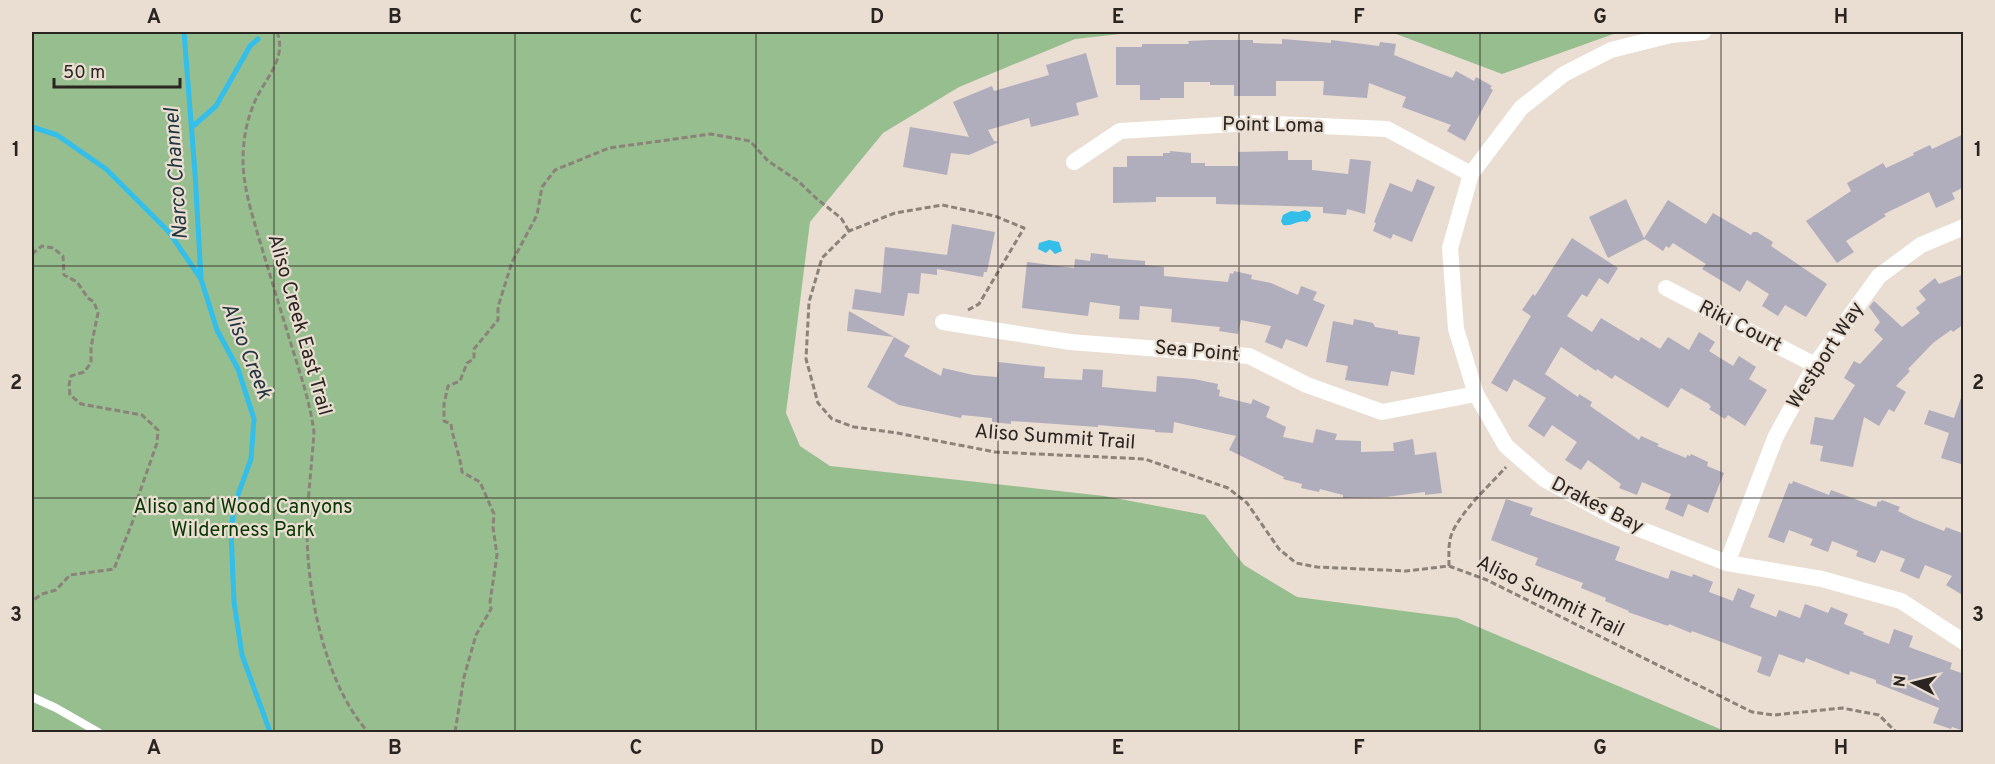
<svg xmlns="http://www.w3.org/2000/svg" width="1995" height="764" font-family="Overpass,sans-serif">
  <rect width="100%" height="100%" fill="#eaddd1"/>
  <!-- green -->
  <path fill="#96be8e" d="M32 32H1138L1075 39 959 87 883 133 810 222 786 413 800 446 830 466 1104 496 1205 515 1244 565 1297 597 1457 618 1727 732H32Z
    M1391 32H1619L1502 74Z"/>
  <!-- water -->
  <path fill="#34beea" d="M1305 210 1310 212 1311 217 1307 222C1299 219 1292 227 1283 225L1281 221 1283 215 1291 211 1299 212Z
    M1049 240 1059 242 1062 251 1055 254 1050 249 1046 253 1038 249 1039 243Z"/>
  <g fill="none" stroke-linecap="round" stroke-linejoin="round">
    <!-- stream -->
    <path stroke="#34beea" stroke-width="5" d="M184 32 195 173 201 278
      M32 127 57 135 106 169 169 232 201 279 217 330 238 369 254 419 251 459 235 503 231 530 234 602 242 655 270 732
      M192 127 216 106 250 46 258 39"/>
  </g>
  <!-- building -->
  <path fill="#b0adbc" d="M1282 39 1331 43V40L1379 46 1380 42 1396 44 1394 55 1452 78 1456 71 1474 81 1476 77 1492 86 1490 88 1493 90 1465 141 1447 131 1451 125 1402 107 1406 97 1369 83 1367 98 1323 95 1324 81H1276V96H1234V85H1210V82H1184V98H1160V100H1140V85H1116V47H1142V44H1189L1188 41 1210 40H1253V43L1282 44Z
    M1086 53 1098 97 1076 103 1079 115 1031 127 1029 118 988 130 994 141 999 142 969 155 951 153 947 175 903 167 910 127 969 137 953 102 992 86 994 91 1049 75 1046 65Z
    M1964 134V187L1952 193 1955 199 1936 208 1929 192 1884 214 1886 216 1846 241 1854 252 1837 263 1806 221 1851 191 1847 183 1883 163 1886 168 1914 155 1913 153 1930 145 1932 149Z
    M1170 151 1191 153V163H1205V166H1238V152L1288 151V160H1312V170L1348 174 1350 159 1371 161 1365 214 1347 209 1346 215 1323 213V207L1216 204V197H1156V202L1113 203V167H1127V156H1163V153H1170Z
    M1417 179 1435 187 1412 242 1393 234 1391 239 1373 231 1376 223 1374 222 1390 183 1412 192Z
    M1626 199 1644 238 1668 200 1706 224 1713 213 1751 235 1753 232H1757L1773 242 1771 246 1827 284 1806 317 1785 305 1778 316 1762 306 1769 294 1747 280 1740 292 1702 269 1706 264 1673 243 1669 248 1666 246 1663 251 1645 239 1608 258 1589 217Z
    M952 224 995 232 987 272H984L983 277 937 269V275L921 273 919 294 908 293 904 316 852 309 855 289 881 293 885 247 947 255Z
    M1572 238 1618 268 1608 284 1599 278 1587 297 1582 294 1567 316 1592 332 1601 318 1639 341 1641 337 1660 349 1668 337 1689 350 1699 332 1715 342 1709 351 1733 366 1739 356 1756 367 1749 379 1767 390 1745 426 1728 415 1725 419 1709 409 1711 407 1709 404 1681 388 1668 408 1615 375 1612 379 1597 369 1596 371 1561 347 1545 374 1578 397 1579 394 1592 402 1590 406 1639 440 1641 436 1659 444 1657 446 1686 458 1687 455 1690 456 1691 454 1708 462 1707 466 1724 473 1708 513 1688 504 1683 517 1665 509 1671 494 1642 482 1637 495 1619 488 1621 484 1588 460 1581 470 1565 460 1577 442 1552 425 1544 437 1528 426 1546 398 1514 379 1507 392 1491 383 1531 316 1522 310 1533 294 1535 296Z
    M1091 253 1108 255V258L1145 261V265L1164 267V276L1228 282 1230 273 1233 274 1234 271 1252 275 1251 279 1271 283 1298 295 1301 286 1317 292 1313 300 1325 305 1307 347 1286 339 1282 349 1265 342 1271 326 1241 320 1238 334 1219 331 1220 327 1171 322 1172 309 1140 306 1139 320 1119 319 1120 306 1090 302 1088 316 1022 308 1027 262 1074 268 1075 259 1090 261Z
    M1964 274V324L1953 332 1951 330 1933 343 1908 369 1910 371 1896 386 1906 392 1894 412 1889 409 1879 426 1864 417 1853 467 1820 461 1823 446 1810 444 1815 417 1833 420 1855 385 1844 378 1854 361 1860 364 1883 339 1874 330 1880 322 1869 307 1874 301 1902 327 1920 313 1916 308 1926 300 1919 291 1935 278 1939 284Z
    M849 311 894 337 847 331Z
    M1354 319 1373 323 1375 327 1398 331V334L1420 337 1414 375 1391 371 1388 386 1345 380 1348 366 1326 362 1333 321 1353 325Z
    M894 337 910 346 904 356 941 376 943 368 973 375 997 377 998 362 1045 367 1044 378 1082 380 1083 369 1103 370 1102 387 1156 392 1157 376 1194 379 1218 384 1217 389 1220 390 1219 396 1251 404 1253 399 1270 407 1266 417 1286 427 1283 437 1313 443 1316 429 1337 434 1335 440 1361 441V452L1394 451 1393 443 1413 439 1415 455 1436 452 1442 493 1425 495V492L1386 497 1343 498V495L1320 489 1319 492 1301 488 1302 484 1283 479 1284 477 1229 450 1236 436 1174 422 1173 433 1155 432V430L1098 425V427L1011 421V424L992 422V418L962 415 961 418 899 405 867 387Z
    M1961 398 1964 399V465L1941 458 1949 433 1924 424 1929 410 1954 418Z
    M1793 481 1829 495 1831 490 1876 507 1878 501 1880 502 1882 500 1900 507 1898 511 1914 519 1944 531 1946 527 1964 534V596L1946 585 1952 576 1925 565 1919 579 1900 571 1905 559 1881 550 1875 563 1856 556 1858 551 1832 541 1828 552 1810 545 1813 539 1789 530 1784 543 1768 537 1789 483 1792 484Z
    M1506 499 1533 508 1530 515 1620 547 1615 560 1668 579 1671 570 1692 577 1693 574 1713 582 1709 592 1733 601 1738 588 1755 595 1750 607 1776 617 1779 610 1800 618 1805 604 1828 613 1831 607 1848 614 1844 624 1864 632 1863 634 1889 644 1894 629 1913 636 1909 647 1952 663 1950 669 1964 674V731L1952 727 1951 729 1933 723 1939 708 1876 683V680L1850 671 1849 675 1806 658 1804 663 1779 654 1770 677 1757 672 1762 657 1692 631 1691 633 1669 624 1668 626 1628 612 1629 611 1605 601 1606 598 1581 588 1583 583 1535 565 1538 558 1491 540Z"/>
  <g fill="none" stroke-linecap="round" stroke-linejoin="round">
    <!-- path -->
    <path stroke="#8b827a" stroke-width="3" stroke-dasharray="6 3" stroke-linecap="butt" d="M277 32C288 60 262 81 253 106 246 123 243 142 243 160 243 185 251 211 258 235 269 272 280 308 291 344 300 373 310 402 314 432 312 463 308 494 307 524 306 589 324 683 368 732
      M32 254 42 246 53 248 63 256 64 275 77 282 88 298 94 302 98 313 91 347V363L84 372 71 376 69 385 70 395 81 404 142 415 158 430 157 443 138 497 134 518 114 569 70 575 56 590 42 594 32 601
      M968 310 979 304 1024 228 995 216 942 205 895 213 849 231 822 258 809 302 806 359 818 403 832 419 854 427 897 433 995 452 1145 459 1228 488 1247 503 1279 549 1296 563 1317 567 1406 571 1449 566 1487 580 1752 712 1774 715 1842 708 1879 715 1896 732
      M1449 566C1449 555 1448 543 1452 533 1462 510 1490 485 1506 467
      M455 732 464 677 476 635 491 609 490 602 497 555 493 527 494 514 480 482 462 472C460 455 453 440 451 424L444 421V404L448 386 460 381 467 363 474 359V349L498 320V307L512 262 537 215 542 187 555 170 609 148 711 134 750 141 768 161 798 181 817 199 841 218 849 231"/>
    <!-- lane -->
    <path stroke="#fff" stroke-width="8" d="M32 697 56 708 98 732"/>
    <!-- street -->
    <path stroke="#fff" stroke-width="16" d="M1703 32 1671 35 1611 50 1564 74 1521 108 1471 174 1450 248 1456 329 1476 394 1506 446 1544 479 1627 524 1727 563 1822 579 1901 601 1964 642
      M1074 162 1120 131 1251 123 1387 129 1471 174
      M1666 288 1815 365
      M943 322 1070 342 1249 356 1307 385 1382 412 1476 394
      M1727 563 1776 436 1815 365 1879 276 1921 245 1964 227"/>
  </g>
  <!-- grid -->
  <path fill="none" stroke="#2a2521" stroke-width="1.5" stroke-opacity="0.55" d="M274 32V732M515 32V732M756 32V732M998 32V732M1239 32V732M1480 32V732M1721 32V732M32 266H1964M32 498H1964"/>
  <g text-anchor="middle" dominant-baseline="central" stroke-width="4.5" stroke-linejoin="round" paint-order="stroke">
    <!-- street labels -->
    <g font-size="20" fill="#2a2521" stroke="#eaddd1">
      <text transform="translate(1273 126) rotate(1)">Point Loma</text>
      <text transform="translate(299 325) rotate(74)">Aliso Creek East Trail</text>
      <text transform="translate(1740 327) rotate(27)">Riki Court</text>
      <text transform="translate(1197 352) rotate(5)">Sea Point</text>
      <text transform="translate(1826 356) rotate(-57)">Westport Way</text>
      <text transform="translate(1055 438) rotate(4)">Aliso Summit Trail</text>
      <text transform="translate(1597 506) rotate(27)">Drakes Bay</text>
      <text transform="translate(1550 597) rotate(26)">Aliso Summit Trail</text>
    </g>
    <!-- park labels -->
    <g font-size="20" fill="#083701" stroke="#eaddd1">
      <text x="243" y="508">Aliso and Wood Canyons<tspan x="243" dy="23">Wilderness Park</tspan></text>
    </g>
    <!-- water labels -->
    <g font-size="21" font-style="italic" fill="#213740" stroke="#eaddd1">
      <text transform="translate(177 174) rotate(-94)">Narco Channel</text>
      <text transform="translate(246 351) rotate(68)">Aliso Creek</text>
    </g>
  </g>
  <!-- border -->
  <rect width="1995" height="764" fill="none" stroke="#eaddd1" stroke-width="66"/>
  <!-- north arrow -->
  <g transform="translate(1914 683) rotate(277)" stroke="#eaddd1" stroke-width="4.5" paint-order="stroke">
  <path d="M0-4.5L10 22L0 15L-10 22Z" fill="#2a2521"/>
  <text y="-9" font-size="16" font-weight="bold" text-anchor="middle" fill="#2a2521">N</text>
  </g>
  <!-- scale -->
  <path d="M54 78v9h126v-9" fill="none" stroke="#2a2521" stroke-width="3"/>
  <text x="63" y="78" font-size="18" fill="#2a2521" stroke="#eaddd1" stroke-width="4.5" paint-order="stroke">50 m</text>
  <rect x="33" y="33" width="1929" height="698" fill="none" stroke="#2a2521" stroke-width="2"/>
  <g font-size="20" text-anchor="middle" font-weight="bold" fill="#2a2521">
    <text x="154" y="23">A</text>
    <text x="395" y="23">B</text>
    <text x="636" y="23">C</text>
    <text x="877" y="23">D</text>
    <text x="1118" y="23">E</text>
    <text x="1359" y="23">F</text>
    <text x="1600" y="23">G</text>
    <text x="1841" y="23">H</text>
    <text x="16" y="156">1</text>
    <text x="1978" y="156">1</text>
    <text x="16" y="389">2</text>
    <text x="1978" y="389">2</text>
    <text x="16" y="621">3</text>
    <text x="1978" y="621">3</text>
    <text x="154" y="754">A</text>
    <text x="395" y="754">B</text>
    <text x="636" y="754">C</text>
    <text x="877" y="754">D</text>
    <text x="1118" y="754">E</text>
    <text x="1359" y="754">F</text>
    <text x="1600" y="754">G</text>
    <text x="1841" y="754">H</text>
  </g>
</svg>
